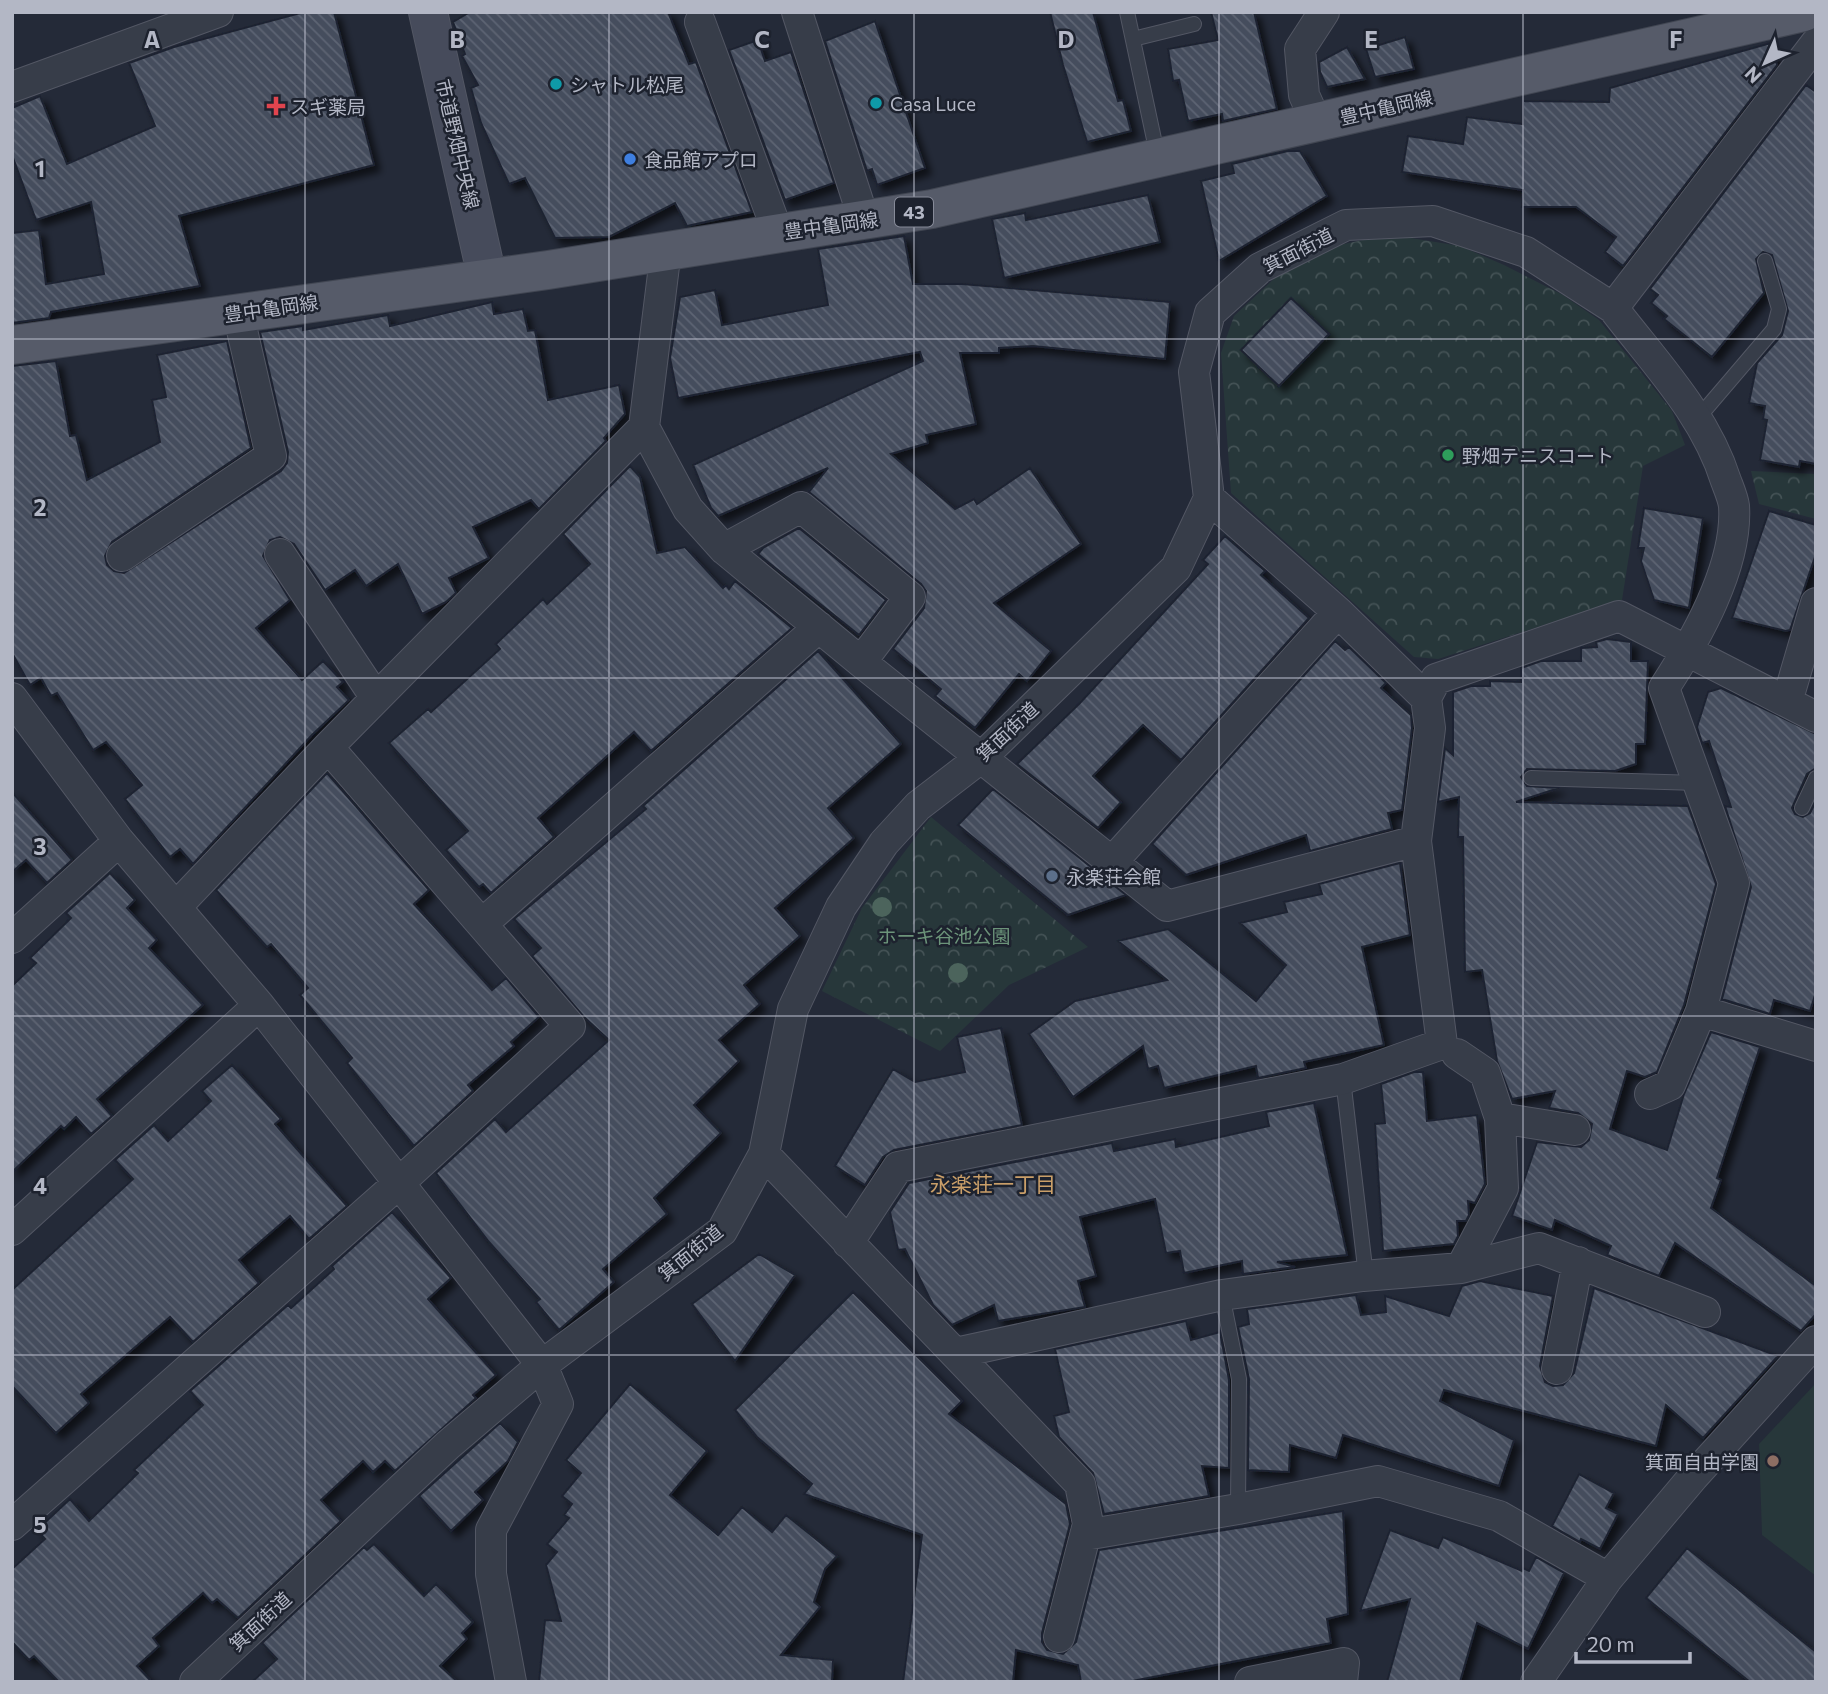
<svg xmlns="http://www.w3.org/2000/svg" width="1828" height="1694" font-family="Commissioner,'Noto Sans JP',sans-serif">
  <defs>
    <pattern id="park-crowns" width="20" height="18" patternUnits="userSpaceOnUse" patternTransform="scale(1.75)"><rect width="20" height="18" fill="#27373a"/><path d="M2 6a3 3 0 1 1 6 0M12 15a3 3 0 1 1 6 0" fill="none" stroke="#445255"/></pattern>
    <pattern id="building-back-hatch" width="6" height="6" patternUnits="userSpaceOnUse" patternTransform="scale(1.75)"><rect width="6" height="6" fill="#454d5d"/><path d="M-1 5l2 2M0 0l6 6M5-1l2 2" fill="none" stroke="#5d6473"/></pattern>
    <filter id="shadow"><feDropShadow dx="6" dy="6" stdDeviation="3.5" flood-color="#0009"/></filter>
  </defs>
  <rect width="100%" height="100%" fill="#242a38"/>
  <!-- grass -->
  <path fill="#27373a" d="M1816 1383V1576L1762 1535 1759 1444Z"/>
  <!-- park -->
  <path fill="url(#park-crowns)" d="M1411 238 1460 246 1504 265 1563 295 1599 320 1672 411 1685 445 1643 466 1622 600 1438 659 1414 657 1231 493 1221 353 1234 316 1277 276 1307 257 1339 245 1368 239Z
    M1751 471 1816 474V519L1759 504Z
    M931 817 1088 947 1009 985 940 1051 822 991 862 908Z"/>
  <!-- building -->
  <path fill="url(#building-back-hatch)" stroke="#1f2430" stroke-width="2" filter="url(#shadow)" d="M304 12H334L374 165 179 216 200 286 51 312 49 318 12 323V233L39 230 46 284 104 274 91 202 36 220 12 155V108L40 96 67 164 155 126 129 63 174 47Z
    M470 12H668L689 64 696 62 752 212 687 226 675 203 609 237 555 238 525 178 509 184 481 123 471 88 478 85 462 56 465 54 453 22Z
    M1050 12H1093L1118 101 1123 100 1131 131 1087 142 1063 65Z
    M1211 12H1254L1277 109 1223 121 1222 114 1188 121 1179 80 1173 81 1168 49 1218 40Z
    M875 21 925 168 877 185 872 169 867 171 825 41Z
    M1405 37 1414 69 1375 77 1366 49Z
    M758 40 765 61 791 52 834 183 785 200 729 50Z
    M1771 43 1777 65 1623 266 1605 252 1616 237 1576 207H1522L1523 190 1402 172 1408 136 1463 144 1467 117 1523 124V101L1609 102 1610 88Z
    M1347 47 1365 79 1327 87 1320 72 1319 62Z
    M1806 85 1816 92V464L1800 461 1799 467 1760 460 1767 420 1763 419 1765 406 1749 403 1757 363 1782 335 1788 311 1772 255 1763 252 1756 259 1764 293 1712 357 1664 319 1667 316 1651 303 1658 295 1650 289Z
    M1288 151H1300L1327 196 1219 261 1201 181 1234 173 1232 164Z
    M1148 195 1160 242 1004 278 992 219 1025 213 1026 220Z
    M904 236 913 284H962L1170 302 1165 359 1033 346 999 348V353H960L976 424 926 435 928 443 891 454 955 509 974 499 977 504 1030 468 1081 544 994 603 1051 651 1027 681 1019 674 975 728 935 696 941 689 893 649 924 608 926 591 921 584 809 492 828 468 718 516 711 508 693 465 923 361 920 352 678 398 670 358 680 297 715 290 722 325 828 305 818 249Z
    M1291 298 1329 334 1279 386 1241 350Z
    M492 302 494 314 523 309 528 331 535 330 548 400 619 385 625 414 604 438 606 441 539 509 531 500 473 527 489 558 449 578 456 593 446 602 422 614 398 564 366 586 355 570 325 590 294 544 280 537 270 540 263 556 290 600 256 628 302 680 323 661 343 682 337 687 349 700 312 735 193 864 180 849 170 857 125 799 142 785 106 742 93 750 57 693 51 696 41 678 30 685 12 653V366L56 361 70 436 76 435 87 480 160 442 152 400 166 397 157 355 227 341 251 448 112 542 105 556 107 565 114 571 124 573 281 471 287 463 288 452 260 332 303 326V330L388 315 390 326Z
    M630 466 640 477 657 553 685 547 723 588 726 585 729 589 735 581 792 628 651 751 634 732 538 818 554 837 491 893 483 884 479 887 446 850 468 831 389 743 428 709 431 712 500 649 496 644 543 599 547 604 590 564 563 534Z
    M1644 508 1703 518 1689 608 1654 600 1641 561 1644 548H1638Z
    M1769 511 1816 525V554L1790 630 1786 631 1732 618Z
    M799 528 886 600 859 635 758 554 763 548Z
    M1225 536 1265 571 1261 575 1309 618 1181 760 1143 725 1093 776 1121 802 1098 828 1017 764 1080 703 1208 564 1203 560Z
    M1607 639 1631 642V661H1648L1645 744H1636V764L1615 771 1527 769 1521 777 1527 786 1559 788 1516 802 1688 806 1716 884 1684 1005 1657 1072 1645 1077 1627 1071 1610 1129 1667 1150 1684 1094 1711 1032 1760 1047 1717 1178 1721 1180 1711 1208 1816 1286V1314L1801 1331 1675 1243 1659 1276 1607 1255 1611 1246 1555 1220 1552 1230 1512 1216 1537 1142 1581 1147 1589 1140 1592 1124 1578 1113 1549 1108 1555 1091 1512 1099 1497 1061 1482 970 1465 972 1463 837H1458L1459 797 1438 802 1445 748 1453 755V692L1471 686H1490V681L1521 682V668L1541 661H1581V648L1597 647 1596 642Z
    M1335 641 1345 650 1349 647 1386 683 1381 688 1411 715 1412 728 1402 810 1388 813 1392 829 1310 851 1306 835 1186 875 1152 844Z
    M818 651 901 744 828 808 854 838 775 908 800 936 744 985 760 1004 719 1040 739 1061 694 1105 721 1133 654 1198 667 1214 603 1269 614 1282 559 1330 536 1302 540 1299 489 1242 436 1173 495 1119 506 1132 609 1040 584 1017 532 956 541 948 514 919 646 809 643 806Z
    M1721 688 1816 734V768L1807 774 1792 808 1795 814 1803 817 1810 813 1816 801V992L1810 1011 1774 1000 1770 1014 1722 999 1751 887 1725 806 1731 807 1709 741 1702 743 1697 727 1708 692Z
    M327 773 429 890 414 904 492 990 506 978 539 1017 511 1042 514 1046 468 1085 473 1091 414 1146 347 1063 352 1058 300 995 308 988 271 944 267 947 216 890Z
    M993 789 1126 895 1068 915 958 825Z
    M12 792 72 860 47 883 26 860 12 872Z
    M1400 863 1410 935 1362 947 1384 1045 1304 1062 1306 1068 1258 1078 1256 1066 1164 1088 1158 1066 1148 1069 1143 1046 1073 1097 1029 1034 1075 1001 1167 980 1118 941 1168 929 1256 1001 1286 965 1240 923 1287 912 1284 902 1322 894 1319 884Z
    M110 873 135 900 127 908 157 940 149 948 203 1005 97 1099 112 1116 91 1134 76 1117 64 1129 61 1126 12 1172V986L36 963 30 958 71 918 66 913Z
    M1001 1028 1022 1125 894 1150 883 1157 865 1185 835 1166 893 1069 915 1082 965 1072 957 1037Z
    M232 1065 281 1119 275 1124 347 1206 309 1239 290 1216 239 1260 259 1283 193 1342 170 1317 81 1394 89 1403 56 1433 12 1386V1290L133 1179 115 1160 154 1125 168 1141 211 1101 202 1091Z
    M1414 1072H1423L1427 1121 1477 1115 1485 1184 1475 1203 1468 1201 1469 1215 1466 1221H1457L1458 1236 1454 1244 1383 1251 1375 1124 1385 1123 1381 1084Z
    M1314 1103 1347 1255 1277 1262 1295 1267 1243 1274 1242 1261 1184 1273 1180 1251 1166 1253 1155 1199 1080 1217 1096 1276 1078 1281 1085 1307 998 1321 994 1305 952 1325 933 1305 905 1249 898 1250 890 1212 909 1183 1112 1143 1114 1151 1175 1139 1176 1147 1269 1126 1266 1112Z
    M392 1212 451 1278 428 1299 496 1375 473 1395 476 1398 395 1471 385 1461 373 1472 363 1461 321 1500 341 1521 238 1618 217 1599 212 1603 203 1593 153 1638 159 1646 137 1666 152 1682H59L34 1656 29 1660 12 1642V1569L45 1539 37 1530 70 1499 89 1521 138 1473 134 1470 203 1405 190 1391 288 1305 291 1308 334 1269 332 1266Z
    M759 1254 795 1275 735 1361 692 1304Z
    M1480 1281 1553 1296 1540 1366 1545 1382 1553 1386 1563 1385 1574 1373 1594 1288 1778 1356 1703 1438 1666 1405 1656 1446 1444 1390 1440 1401 1514 1440 1499 1486 1343 1435 1336 1458 1290 1445 1289 1472 1248 1470 1249 1379 1238 1327 1249 1324 1247 1309 1356 1295 1361 1315 1386 1312 1385 1296 1449 1316 1462 1286Z
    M853 1292 962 1401 949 1414 1066 1504 1070 1524 1042 1633V1642L1047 1650 1063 1654 1076 1642 1099 1550 1343 1511 1348 1614 1327 1619 1331 1643 1127 1682H1081L1078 1665 1016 1650 1013 1682H903L922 1535 804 1494 812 1484 757 1437 735 1410Z
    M1186 1321 1191 1340 1220 1332 1229 1380V1468L1202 1466 1209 1496 1104 1514 1093 1473 1059 1437 1054 1416 1069 1412 1055 1349Z
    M630 1384 707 1451 670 1495 718 1535 742 1507 772 1532 786 1515 837 1556 825 1569 814 1602 820 1607 781 1655 833 1660 832 1682H539L545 1620 561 1621 546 1565 557 1552 547 1544 569 1518 564 1515 572 1504 562 1496 581 1473 566 1460Z
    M500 1423 518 1442 508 1461 475 1492 483 1500 451 1531 419 1496Z
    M1579 1474 1614 1493 1606 1508 1618 1514 1600 1549 1581 1539 1580 1542 1552 1526Z
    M1390 1530 1438 1548 1443 1537 1522 1571 1523 1568 1529 1571 1536 1557 1564 1573 1528 1649 1477 1623 1460 1682H1387L1410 1599 1360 1611Z
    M374 1544 424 1596 436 1584 473 1622 462 1633 467 1639 440 1666 458 1682H252L277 1659 262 1643 364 1547 367 1550Z
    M1687 1548 1816 1652V1682H1750L1646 1598Z"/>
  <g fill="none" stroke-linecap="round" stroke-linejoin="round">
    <defs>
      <path id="lane" d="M1127 12 1158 158
        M1133 39 1194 24
        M1698 418 1774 329 1779 309 1765 261
        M1531 778 1698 783
        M1802 808 1816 778
        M1343 1079 1366 1276
        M1222 1295 1239 1379 1238 1509"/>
      <path id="street" d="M797 12 864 220
        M700 22 778 233
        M12 87 218 12
        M1317 124 1304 95 1300 49 1324 12
        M1613 308C1655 363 1705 414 1726 481 1729 489 1733 498 1734 506 1738 566 1696 639 1664 688L1734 883 1701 1011 1670 1085 1650 1094
        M644 427 688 509 724 549 861 662 1167 906 1416 841
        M724 549 801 507 910 597 861 662
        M280 554 376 698
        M122 556 271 456 238 313
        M12 698 119 841 259 1005 542 1365 558 1404 491 1530V1574L511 1682
        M1426 698 1436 679 1619 616 1816 717
        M1787 702 1816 603
        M1113 861 1338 612
        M176 907 328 747 644 427 666 250
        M482 924 819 627
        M12 938 119 841
        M1701 1011 1816 1046
        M1457 1054 1485 1073 1500 1118 1503 1188 1461 1268
        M1500 1118 1575 1130
        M764 1154 1080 1484 1088 1524 1059 1637
        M12 1230 259 1005
        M848 1243 898 1167 1343 1079 1442 1044 1416 841 1430 728 1426 698 1338 612 1209 498
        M956 1353 1222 1295 1363 1276 1461 1268 1539 1248 1705 1312
        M1557 1369 1578 1262
        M12 1525 399 1183 570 1026 328 747
        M1085 1535 1238 1509 1378 1481 1499 1516 1608 1578
        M195 1682 448 1445 542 1365 722 1231 764 1154 793 1009 841 907 884 843 918 806 983 756 1176 568 1209 498 1194 372 1210 313 1260 268 1346 225 1433 221 1526 252 1613 308 1816 43
        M1250 1682 1344 1663 1342 1682
        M1536 1682 1608 1578 1693 1477 1816 1341"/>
      <path id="secondary" d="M428 12 487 277"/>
      <path id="primary" d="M12 345 548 270 932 209 1804 12"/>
    </defs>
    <!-- lane casing -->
    <use href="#lane" stroke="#535764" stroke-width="16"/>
    <!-- street casing -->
    <use href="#street" stroke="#535764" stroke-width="32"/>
    <!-- secondary casing -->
    <use href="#secondary" stroke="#535764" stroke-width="40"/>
    <!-- primary casing -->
    <use href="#primary" stroke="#414652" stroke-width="40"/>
    <!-- lane -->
    <use href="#lane" stroke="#373d49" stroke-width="14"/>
    <!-- street -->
    <use href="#street" stroke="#373d49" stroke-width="30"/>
    <!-- secondary -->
    <use href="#secondary" stroke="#464b5b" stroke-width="38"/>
    <!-- primary -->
    <use href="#primary" stroke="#565b69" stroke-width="38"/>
  </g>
  <!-- trees -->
  <g fill="#4c645c">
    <circle cx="882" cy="907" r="10"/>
    <circle cx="958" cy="973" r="10"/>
  </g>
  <!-- grid -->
  <path fill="none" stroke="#b3b7c5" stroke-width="2" stroke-opacity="0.55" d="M305 12V1682M609 12V1682M914 12V1682M1219 12V1682M1523 12V1682M12 339H1816M12 678H1816M12 1016H1816M12 1355H1816"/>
  <!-- markers -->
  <g fill="#0f9aa8" stroke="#1d222e" stroke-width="2.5">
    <circle cx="556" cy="84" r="7"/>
    <circle cx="876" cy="103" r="7"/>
  </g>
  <path fill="#e0444e" stroke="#1d222e" stroke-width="2.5" d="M272.5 95.5h7v7h7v7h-7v7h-7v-7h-7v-7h7z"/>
  <circle fill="#3f7fe0" stroke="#1d222e" stroke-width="2.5" cx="630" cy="159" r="7"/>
  <circle fill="#2e9e5b" stroke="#1d222e" stroke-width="2.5" cx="1448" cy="455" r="7"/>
  <circle fill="#5c6f8a" stroke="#1d222e" stroke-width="2.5" cx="1052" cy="876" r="7"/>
  <circle fill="#8d6e63" stroke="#1d222e" stroke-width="2.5" cx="1773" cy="1461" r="7"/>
  <g text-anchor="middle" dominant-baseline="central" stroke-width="5" stroke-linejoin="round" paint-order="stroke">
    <!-- shield labels -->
    <rect fill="#1d222e" stroke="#868a98" stroke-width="2" x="895" y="197.5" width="38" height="29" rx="5"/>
    <g font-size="18" font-weight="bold" fill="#b3b7c5">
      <text x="914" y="212">43</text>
    </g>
    <!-- poi labels -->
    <g font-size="19" fill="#b3b7c5" stroke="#1d222e" text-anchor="start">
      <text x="570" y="84">シャトル松尾</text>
      <text x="890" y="103">Casa Luce</text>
      <text x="290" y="106">スギ薬局</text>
      <text x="644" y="159">食品館アプロ</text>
      <text x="1462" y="455">野畑テニスコート</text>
      <text x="1066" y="876">永楽荘会館</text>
      <text x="1759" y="1461" text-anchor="end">箕面自由学園</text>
    </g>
    <!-- street labels -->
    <g font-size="19" fill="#b3b7c5" stroke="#1d222e">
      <text transform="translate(1386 107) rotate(-13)">豊中亀岡線</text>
      <text transform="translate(458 144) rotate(77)">市道野畑中央線</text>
      <text transform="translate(831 225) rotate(-8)">豊中亀岡線</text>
      <text transform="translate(1298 250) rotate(-27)">箕面街道</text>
      <text transform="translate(271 308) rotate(-8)">豊中亀岡線</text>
      <text transform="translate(1007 731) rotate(-43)">箕面街道</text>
      <text transform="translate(690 1252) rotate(-39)">箕面街道</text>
      <text transform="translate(260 1621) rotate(-43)">箕面街道</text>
    </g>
    <!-- park labels -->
    <g font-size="19" fill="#6c947a" stroke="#1d222e">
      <text x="944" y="935">ホーキ谷池公園</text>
    </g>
    <!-- neighbourhood labels -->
    <g font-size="21" fill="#ca9f69" stroke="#1d222e">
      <text x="993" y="1183">永楽荘一丁目</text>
    </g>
  </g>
  <g font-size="23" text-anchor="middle" font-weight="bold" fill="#b3b7c5" stroke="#1d222e" stroke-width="5" stroke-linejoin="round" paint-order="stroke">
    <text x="152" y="48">A</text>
    <text x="457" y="48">B</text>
    <text x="762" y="48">C</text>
    <text x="1066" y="48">D</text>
    <text x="1371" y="48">E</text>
    <text x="1676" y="48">F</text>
    <text x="40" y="177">1</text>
    <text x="40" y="516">2</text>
    <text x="40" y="855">3</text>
    <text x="40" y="1194">4</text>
    <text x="40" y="1533">5</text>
  </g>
  <!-- border -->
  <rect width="1828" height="1694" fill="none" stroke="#b3b7c5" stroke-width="28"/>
  <!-- north arrow -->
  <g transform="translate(1765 63) rotate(225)" stroke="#1d222e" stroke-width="5" paint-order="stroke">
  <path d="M0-5L12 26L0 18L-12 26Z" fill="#b3b7c5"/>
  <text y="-10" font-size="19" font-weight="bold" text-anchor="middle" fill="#b3b7c5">N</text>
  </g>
  <!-- scale -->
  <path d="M1576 1652v10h114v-10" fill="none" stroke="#b3b7c5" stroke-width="3.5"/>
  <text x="1587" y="1652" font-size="21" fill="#b3b7c5" stroke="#1d222e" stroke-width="5" paint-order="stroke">20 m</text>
</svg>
